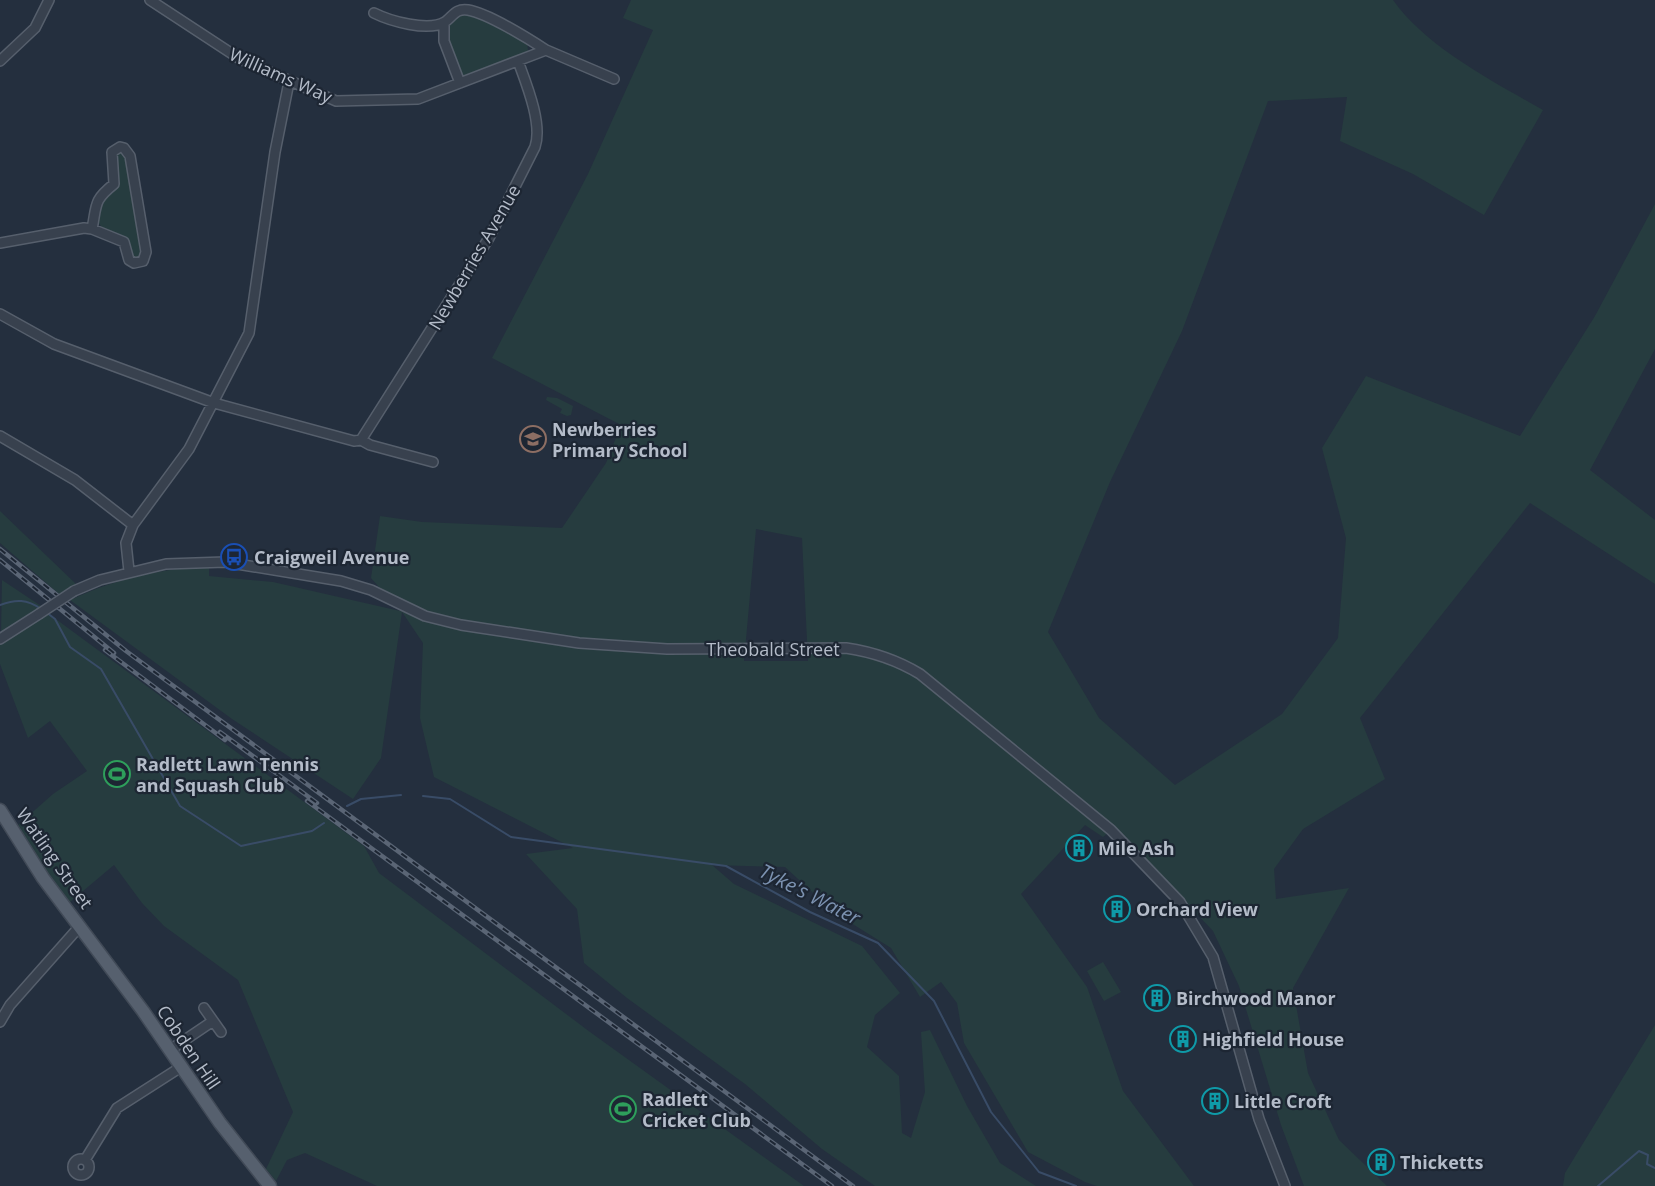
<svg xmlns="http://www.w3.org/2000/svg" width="1655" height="1186" font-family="'Open Sans',sans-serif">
  <rect width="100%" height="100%" fill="#242f3e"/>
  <!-- green -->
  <path fill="#263c3f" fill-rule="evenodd" d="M631 0H1393C1426 47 1494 82 1543 110L1484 215 1413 174 1340 141 1347 97 1268 101 1182 331 1110 482 1048 632 1099 718 1175 785 1282 714 1338 638 1346 538 1322 448 1366 376 1520 436 1595 316 1655 204V349L1590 470 1655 520V584L1530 503 1360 718 1385 779 1303 829 1274 869 1276 899 1349 888 1293 988 1308 1073 1339 1140 1387 1186H1304L1281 1125 1239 986 1213 931 1115 827 1103 837 1085 825 1021 894 1087 987 1123 1091 1194 1186H1097L1085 1182 1028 1152 964 1043 957 1003 941 982 920 997 891 948 835 913 785 867 712 865 734 884 862 946 900 993 875 1015 867 1047 899 1076 902 1133 911 1138 925 1092 921 1032 930 1030 967 1106 1000 1163 1036 1186H875L822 1149 745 1084 627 998 584 963 577 909 526 854 573 848 434 777 420 718 423 643 402 612 381 758 353 799 232 719 70 600C120 577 154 571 209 565V576L273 582 400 611 371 578 380 516 422 522 562 528 606 463 621 425 492 358 588 174 653 30 623 18ZM756 529 802 538 808 661H744Z
    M460 13H471L527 42 528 51 468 76 463 75 446 39 447 24Z
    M119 150 127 154 142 258 132 259 128 244C115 236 89 226 98 207 101 201 106 197 108 191 113 177 109 162 119 150Z
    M547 397 557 398 573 406 571 415 567 416 560 413 562 409 546 400Z
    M0 511 76 584 59 594 0 543Z
    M2 580 41 606 1 634Z
    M49 614 364 846 379 873 590 1032 804 1186H377L305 1153 287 1160 276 1181 266 1169 293 1112 238 980 164 926 142 903 114 865 70 902 49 876 18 825 53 794 87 771 50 721 28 738 0 664V644Z
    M1103 962 1121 992 1104 1001 1087 971Z
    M1655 1025V1186H1563L1565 1173Z"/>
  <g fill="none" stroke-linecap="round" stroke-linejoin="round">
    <!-- stream -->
    <path stroke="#394c67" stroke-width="2" d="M0 605C16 599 27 599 41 609
      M46 612 55 619 70 647 101 669 180 806 241 846 312 831 324 823
      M423 796 450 799 511 837 726 866 810 912 878 943 934 1001 991 1112 1039 1172 1076 1186
      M347 806 361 799 401 795
      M1598 1186 1639 1151 1648 1155 1647 1164 1655 1168"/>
    <defs>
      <path id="minor" d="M150 0 240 59 336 101 418 99 546 50 614 79
        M374 13C390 21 428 32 445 22 453 16 456 8 468 10 487 13 529 39 546 50
        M444 23V41L460 83
        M0 61 35 28 49 0
        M0 243 84 228 92 229 124 242 129 260 134 263 143 261 146 252 130 156 124 148 120 147 112 152 114 184C93 201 97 204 92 229
        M0 314 54 344 214 403 354 441 361 440 370 445 433 462
        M0 436 75 480 133 525
        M361 440 489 238 535 147C543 124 526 83 518 61
        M129 571 126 543 133 525 189 449 249 333 275 152 289 82
        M74 591 100 580 166 564 225 562 341 581 371 590 425 616 461 625 579 643 667 649 846 648C873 652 897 660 920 674L1111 830 1180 902 1213 957 1259 1119 1285 1186
        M0 639 39 614
        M204 1008 221 1032
        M0 1022 10 1005 80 926
        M170 1050 213 1021
        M73 1167a8 8 0 1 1 16 0a8 8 0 1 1-16 0Z
        M85 1160 117 1108 181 1067"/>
      <path id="major" d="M0 810 43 878 143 1011 220 1123 270 1186"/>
    </defs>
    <!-- minor casing -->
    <use href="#minor" stroke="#565f6c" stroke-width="12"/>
    <!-- major casing -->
    <use href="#major" stroke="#414a57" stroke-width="15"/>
    <!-- minor -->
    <use href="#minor" stroke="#38414e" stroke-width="9"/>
    <!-- major -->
    <use href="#major" stroke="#56606e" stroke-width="12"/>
    <defs>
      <path id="rail" d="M0 549 126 651 853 1186
        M0 560 114 653
        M105 650 225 740
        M220 732 317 803
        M307 801 832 1186"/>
    </defs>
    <!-- rail casing -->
    <use href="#rail" stroke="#5a6575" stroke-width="4.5"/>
    <!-- rail -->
    <use href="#rail" stroke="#1d2633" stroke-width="2" stroke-dasharray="7" stroke-linecap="butt"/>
    <defs>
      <path id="minor-bridge" d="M39 614 74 591"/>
    </defs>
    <!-- minor-bridge casing -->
    <use href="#minor-bridge" stroke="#565f6c" stroke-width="12" stroke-linecap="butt"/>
    <!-- minor-bridge -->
    <use href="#minor-bridge" stroke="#38414e" stroke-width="9"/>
  </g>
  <!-- icons -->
  <defs>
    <symbol id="school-ring" viewBox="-11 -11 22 22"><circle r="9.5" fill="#1d2633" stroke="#8d6e63" stroke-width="1.5"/><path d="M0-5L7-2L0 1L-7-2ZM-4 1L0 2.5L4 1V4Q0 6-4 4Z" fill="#8d6e63"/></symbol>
    <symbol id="bus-ring" viewBox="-11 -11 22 22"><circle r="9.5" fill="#1d2633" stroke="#1a4fb4" stroke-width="1.5"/><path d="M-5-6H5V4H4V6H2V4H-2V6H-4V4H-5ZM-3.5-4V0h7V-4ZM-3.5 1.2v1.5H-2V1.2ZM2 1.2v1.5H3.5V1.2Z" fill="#1a4fb4"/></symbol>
    <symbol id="stadium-ring" viewBox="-11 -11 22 22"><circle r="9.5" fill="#1d2633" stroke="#2e9e5b" stroke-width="1.5"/><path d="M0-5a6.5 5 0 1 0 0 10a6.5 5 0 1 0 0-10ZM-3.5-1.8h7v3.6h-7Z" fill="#2e9e5b"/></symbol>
    <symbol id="building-ring" viewBox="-11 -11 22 22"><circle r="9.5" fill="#1d2633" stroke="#0f9aa8" stroke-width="1.5"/><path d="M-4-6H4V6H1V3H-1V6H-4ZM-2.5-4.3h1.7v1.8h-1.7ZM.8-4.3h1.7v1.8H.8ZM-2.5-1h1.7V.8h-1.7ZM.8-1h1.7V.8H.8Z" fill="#0f9aa8"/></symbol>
  </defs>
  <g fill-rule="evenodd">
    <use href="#school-ring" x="518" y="424" width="30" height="30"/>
    <use href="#bus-ring" x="219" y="542" width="30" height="30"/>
    <use href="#stadium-ring" x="102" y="759" width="30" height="30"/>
    <use href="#building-ring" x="1064" y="833" width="30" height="30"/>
    <use href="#building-ring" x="1102" y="894" width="30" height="30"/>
    <use href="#building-ring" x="1142" y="983" width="30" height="30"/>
    <use href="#building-ring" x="1168" y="1024" width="30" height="30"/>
    <use href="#building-ring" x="1200" y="1086" width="30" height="30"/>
    <use href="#stadium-ring" x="608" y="1094" width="30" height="30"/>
    <use href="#building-ring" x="1366" y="1147" width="30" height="30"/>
  </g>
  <g text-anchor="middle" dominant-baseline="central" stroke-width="4.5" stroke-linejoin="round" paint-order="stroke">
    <!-- street labels -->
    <g font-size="18" fill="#b4bcc9" stroke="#1d2633">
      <text transform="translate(281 75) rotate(24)">Williams Way</text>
      <text transform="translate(474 257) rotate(-60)">Newberries Avenue</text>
      <text x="773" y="649">Theobald Street</text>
      <text transform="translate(55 858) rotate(55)">Watling Street</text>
      <text transform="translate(189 1047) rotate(56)">Cobden Hill</text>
    </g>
    <!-- poi labels -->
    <g font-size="18" font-weight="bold" fill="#b4bcc9" stroke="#1d2633" text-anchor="start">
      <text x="552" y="429">Newberries<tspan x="552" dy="21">Primary School</tspan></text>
      <text x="254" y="557">Craigweil Avenue</text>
      <text x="136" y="764">Radlett Lawn Tennis<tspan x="136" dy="21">and Squash Club</tspan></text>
      <text x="1098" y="848">Mile Ash</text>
      <text x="1136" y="909">Orchard View</text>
      <text x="1176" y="998">Birchwood Manor</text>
      <text x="1202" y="1039">Highfield House</text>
      <text x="642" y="1099">Radlett<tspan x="642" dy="21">Cricket Club</tspan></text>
      <text x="1234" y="1101">Little Croft</text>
      <text x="1400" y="1162">Thicketts</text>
    </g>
    <!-- water labels -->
    <g font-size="20" font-style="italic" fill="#7c92b1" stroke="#1d2633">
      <text transform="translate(810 894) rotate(27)">Tyke's Water</text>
    </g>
  </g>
</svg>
